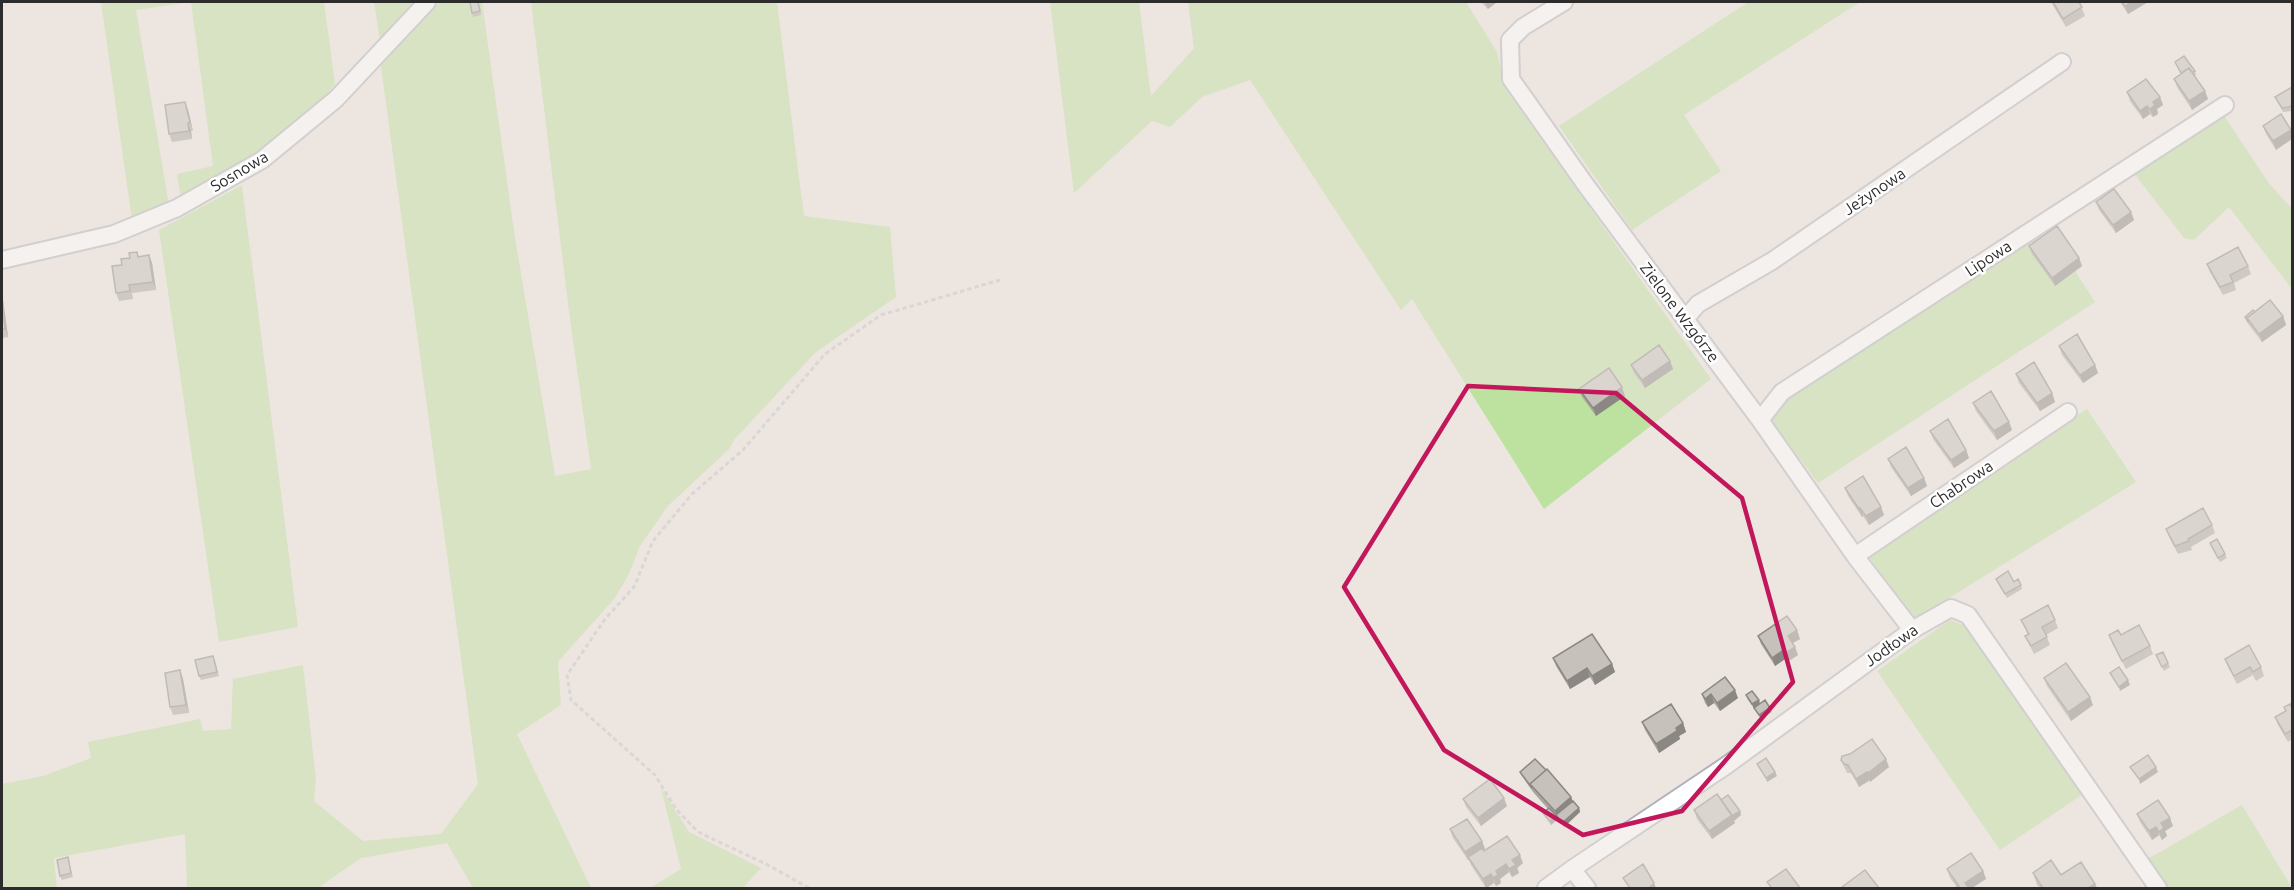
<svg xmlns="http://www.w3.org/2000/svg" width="2294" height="890" font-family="Ubuntu,sans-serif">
  <rect width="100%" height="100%" fill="#ede6e0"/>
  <!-- green -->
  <path fill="#bde19e" d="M101 2H324L335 84 309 115 267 146 181 199 177 174 213 166 191 2 136 10 169 205 132 220Z
    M374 2H416L380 40Z
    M440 2H482L515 238 555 476 591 469 569 312 531 2H777L804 216 890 227 896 297 816 352 734 440 729 449 667 507 640 546 628 576 614 599 558 662 561 705 517 734 591 888H473L447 843 361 858 318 888H187L185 834 54 858 57 888H2V784L43 776 91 758 88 742 200 719 203 731 231 729 233 679 303 665 316 779 314 801 363 841 441 834 478 784 380 59Z
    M1050 2H1139L1151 96 1194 48 1188 2H1466L1497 52 1505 88 1711 379 1544 509 1412 299 1401 310 1250 80 1202 97 1170 127 1152 121 1074 193Z
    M1748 2H1860L1684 115 1721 171 1632 230 1559 126Z
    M2223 114 2268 182 2292 209V289L2229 207 2194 240 2184 238 2133 172Z
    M242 185 298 627 219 642 159 230Z
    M2047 227 2095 302 1818 483 1771 420 1787 396Z
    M2087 409 2136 482 1912 621 1870 558 1878 544Z
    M1950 620 1972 628 2086 792 2000 850 1877 671Z
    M661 788 689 832 761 868 743 888H650L681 869Z
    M2242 805 2292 888H2165L2146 860Z"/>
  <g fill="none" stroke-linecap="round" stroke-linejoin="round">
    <defs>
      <path id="street" d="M1564 2 1523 27 1510 40 1511 79 1585 184 1760 420 1855 556 1912 630
        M2 260 114 234 177 208 262 160 336 99 427 2
        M1685 319 1698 304 1772 261 2062 62
        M1760 420 1782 392 2225 105
        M1855 556 2068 412
        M1572 869 1587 888
        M1546 888 1572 869 1727 765 1912 630 1951 608 1968 615 2158 888"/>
    </defs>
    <!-- street casing -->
    <use href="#street" stroke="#b0b3bc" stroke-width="20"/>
    <!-- path -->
    <path stroke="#c4c4c4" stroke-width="3" stroke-dasharray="4.5 3" stroke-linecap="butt" d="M809 888 768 865 698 832 676 809 655 775 571 700 567 675 605 619 634 587 653 541 692 494 743 450 825 354 881 315 1000 280"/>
    <!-- street -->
    <use href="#street" stroke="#fff" stroke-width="16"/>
  </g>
  <!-- wall -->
  <path fill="#aaa6a1" d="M1481 2H1497L1488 9Z
    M2051 2H2079L2085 16 2066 27Z
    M2120 2H2148L2128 14Z
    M479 4 481 15 473 17 472 13Z
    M2175 62 2195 71 2196 75 2194 76 2208 99 2192 110 2177 87 2174 79 2181 74Z
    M2292 87V110L2291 111 2283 112 2275 97Z
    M2127 92 2160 97 2163 105 2157 109 2158 114 2153 117 2150 114 2143 119 2130 101Z
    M188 110 193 131H191L192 139 172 142 169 134Z
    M2281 114 2276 150 2266 134 2263 126Z
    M2096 202 2131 212 2134 220 2116 233 2099 210Z
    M2029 246 2079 258 2082 266 2055 286 2032 254Z
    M137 252 139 257 149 255 152 263 156 290 132 293 133 299 119 301 116 293 122 265Z
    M2207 264 2248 266 2251 274 2234 283 2236 290 2223 295 2210 272Z
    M2 292 8 337 2 338Z
    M2255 312 2283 316 2286 325 2262 342 2246 321 2245 317Z
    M2059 346 2095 365 2098 373 2083 383 2062 355Z
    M1670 361 1673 369 1645 388 1634 373 1631 365Z
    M2016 374 2052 393 2055 402 2040 411 2019 383Z
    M1579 389 1625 396 1596 416 1582 397Z
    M1973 403 2009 422 2012 430 1997 440 1976 411Z
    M1930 431 1966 450 1969 458 1954 468 1933 439Z
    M1888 459 1924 478 1927 486 1911 496 1891 467Z
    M1845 488 1881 507 1884 515 1869 525 1863 516 1862 517 1848 496Z
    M2212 525 2215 533 2191 547 2192 550 2178 554 2169 537 2166 529Z
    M2210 543 2225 554 2227 558 2220 562Z
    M1996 579 2014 582 2021 585 2022 589 2007 598Z
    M2021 620H2055L2058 628 2046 635 2050 645 2034 654 2025 636 2028 635Z
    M2109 635H2121L2150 646 2153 654 2126 669 2112 643Z
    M1758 636 1800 639 1793 643 1798 655 1787 662 1785 659 1775 666 1761 644Z
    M2156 655 2168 663 2170 667 2164 671Z
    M1553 658 1612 664 1615 672 1595 685 1590 677 1570 689 1556 666Z
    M2225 659 2261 667 2264 676 2256 681 2253 675 2237 684 2228 667Z
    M215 660 219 676 201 680 199 676Z
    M180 670 183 679 189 713 173 715 170 707Z
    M2044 678 2093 705 2071 721 2047 686Z
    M1702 694 1738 698 1720 711 1714 703 1708 707 1705 703Z
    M1746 695 1759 700 1760 704 1770 708 1772 712 1761 719 1754 708 1748 700Z
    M2292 707V739L2288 742 2278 725 2275 717Z
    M1642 722 1683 723 1686 732 1679 736 1680 739 1659 753 1645 730Z
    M1841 760 1889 767 1870 782V780L1859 787 1851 773H1847Z
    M1520 772 1571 797 1573 801 1579 808 1580 812 1564 827 1558 819 1551 825 1545 817 1543 813 1548 809 1533 792 1522 776Z
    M1463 799 1507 806 1481 826 1466 807Z
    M1721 800 1740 811 1741 815 1734 821 1735 823 1712 839 1697 819 1694 810Z
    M2137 814 2173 826 2165 831 2167 836 2162 840 2159 835 2152 840 2140 822Z
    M1450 829 1482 841 1485 849 1484 850 1523 863 1517 868 1519 873 1512 877 1509 872 1500 879 1501 883 1496 886 1494 883 1486 888 1471 865 1469 860H1468L1453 838Z
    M69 862 73 877 62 880 60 876Z
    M1947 869 1983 871 1986 879 1957 887 1950 878Z
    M2033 873 2061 875 2095 884 2097 888H2040L2037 885Z"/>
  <!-- shaded-wall -->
  <path fill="#8b8783" d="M1485 2H1497L1488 9Z
    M2132 2H2148L2128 14 2125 6Z
    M2205 91 2208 99 2192 110 2189 101Z
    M2160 97 2163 105 2157 109 2158 114 2153 117 2150 109 2153 102Z
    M185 102 188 110 193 131 190 122Z
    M2147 106 2150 114 2143 119 2140 111Z
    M188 123 191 131 192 139 189 131Z
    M2291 130 2292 134V139L2276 150 2273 141Z
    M2131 212 2134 220 2116 233 2113 225Z
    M149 255 152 263 156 290 153 282Z
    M2079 258 2082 266 2055 286 2052 278Z
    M2 292 8 337 5 329 2 305Z
    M2283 316 2286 325 2262 342 2259 334Z
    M1670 361 1673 369 1645 388 1642 380Z
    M2095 365 2098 373 2083 383 2080 375Z
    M1622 387 1625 396 1596 416 1593 408Z
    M2052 393 2055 402 2040 411 2037 403Z
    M2009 422 2012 430 1997 440 1994 431Z
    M1966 450 1969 458 1954 468 1951 460Z
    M1924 478 1927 486 1911 496 1908 488Z
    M1881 507 1884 515 1869 525 1866 516Z
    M1860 508 1863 516 1862 517 1859 509Z
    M1797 630 1800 639 1791 644 1788 636Z
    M1795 647 1798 655 1787 662 1784 654Z
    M1782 651 1785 659 1775 666 1772 658Z
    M1612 664 1615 672 1595 685 1592 676Z
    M1587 668 1590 677 1570 689 1567 681Z
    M180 670 183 679 189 713 186 705Z
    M2128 680 2130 685 2120 691 2119 687Z
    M1735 690 1738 698 1720 711 1717 703Z
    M1711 694 1714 703 1708 707 1705 699Z
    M2090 697 2093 705 2071 721 2068 712Z
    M1759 700 1760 705 1754 709 1752 704Z
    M1770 708 1772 712 1761 719 1759 715Z
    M1683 723 1686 732 1679 736 1680 739 1659 753 1656 744Z
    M1886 759 1889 767 1870 782 1868 773Z
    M2156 767 2158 772 2140 784 2139 779Z
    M1775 772 1777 776 1767 782 1766 778Z
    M1867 772 1870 780 1859 787 1856 779Z
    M1571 797 1574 805 1556 815 1555 811Z
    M1504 798 1507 806 1481 826 1478 818Z
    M1579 808 1580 812 1564 827 1562 823Z
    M1740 811 1741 815 1734 821 1735 823 1712 839 1709 831 1732 815Z
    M1556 815 1558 819 1551 825 1550 821Z
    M2170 818 2173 826 2165 831 2167 836 2162 840 2159 832 2161 823Z
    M2156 827 2159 835 2152 840 2149 831Z
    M1482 841 1485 849 1470 859 1468 857 1469 860H1468L1465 852Z
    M1520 855 1523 863 1517 868 1519 873 1512 877 1509 869 1512 860Z
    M1506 864 1509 872 1500 879 1501 883 1496 886 1493 878 1496 871Z
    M1983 871 1986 879 1972 888H1967L1965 883Z
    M1491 874 1494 883 1486 888 1483 879Z
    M1654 883 1656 888H1649Z
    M2095 884 2097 888H2088Z"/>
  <!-- building -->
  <path fill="#c6c1bb" stroke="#8b8783" stroke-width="1.5" d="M470 2H478L480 11 472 13Z
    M2053 2H2079L2082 7 2063 19Z
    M2122 2H2132L2125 6Z
    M2184 56 2195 71 2192 72 2189 68 2181 73 2175 62Z
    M2189 68 2205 91 2189 101 2174 79Z
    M2146 79 2160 97 2153 102 2155 105 2150 109 2147 106 2140 111 2127 92Z
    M2292 87V105L2289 107 2282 108 2275 97Z
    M185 102 190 122 188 123 189 131 169 134 165 105Z
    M2281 114 2291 130 2273 141 2263 126Z
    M2114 189 2131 212 2113 225 2096 202Z
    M2057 226 2079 258 2052 278 2029 246Z
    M2238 247 2248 266 2230 275 2233 282 2220 287 2207 264Z
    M137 252 138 257 149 255 153 282 129 285 130 291 116 293 112 266 122 265 121 259 130 258 129 253Z
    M2270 300 2283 316 2259 334 2247 318Z
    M2 305 5 329H2Z
    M2253 310 2255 312 2247 318 2249 322 2245 317Z
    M2077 334 2095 365 2080 375 2059 346Z
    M1659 345 1670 361 1642 380 1631 365Z
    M2034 362 2052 393 2037 403 2016 374Z
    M1609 368 1622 387 1593 408 1579 389Z
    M1991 391 2009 422 1994 431 1973 403Z
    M1948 419 1966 450 1951 460 1930 431Z
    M1906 447 1924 478 1908 488 1888 459Z
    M1863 476 1881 507 1866 516 1860 508 1859 509 1845 488Z
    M2203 508 2212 525 2188 539 2189 541 2175 546 2166 529Z
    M2217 539 2225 554 2218 558 2210 543Z
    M2008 571 2014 582 2018 579 2021 585 2005 594 1996 579Z
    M2048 605 2055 620 2042 627 2047 637 2031 646 2025 636 2029 634 2021 620Z
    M1787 616 1797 630 1788 636 1795 647 1784 654 1782 651 1772 658 1758 636Z
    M2139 625 2150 646 2122 661 2109 635 2118 630 2121 635Z
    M1592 634 1612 664 1592 676 1587 668 1567 681 1553 658Z
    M2249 645 2261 667 2253 672 2250 667 2234 676 2225 659Z
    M2163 652 2168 663 2162 667 2156 655Z
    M213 656 217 672 199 676 195 660Z
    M2066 663 2090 697 2068 712 2044 678Z
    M2119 667 2128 680 2119 687 2110 673Z
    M180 670 186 705 170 707 165 673Z
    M1725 677 1735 690 1717 703 1711 694 1705 699 1702 694Z
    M1752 691 1759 700 1752 704 1746 695Z
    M1765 700 1770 708 1759 715 1754 708Z
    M1671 704 1683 723 1676 728 1677 731 1656 744 1642 722Z
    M2290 704 2292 707V730L2285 734 2275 717 2286 711 2284 707Z
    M1872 739 1886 759 1868 773 1867 772 1856 779 1848 765 1844 764 1841 760 1842 756 1850 754Z
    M2148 755 2156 767 2139 779 2130 767Z
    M1766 758 1775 772 1766 778 1757 764Z
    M1535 759 1546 770 1530 784 1532 788 1520 772Z
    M1547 769 1571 797 1555 811 1530 784Z
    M1490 779 1504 798 1478 818 1463 799Z
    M1717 794 1732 815 1709 831 1694 810Z
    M1728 795 1740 811 1732 816 1721 800Z
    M2158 800 2170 818 2161 823 2164 828 2159 832 2156 827 2149 831 2137 814Z
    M1573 801 1579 808 1562 823 1556 815Z
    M1549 808 1556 815 1550 821 1543 813Z
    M1467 819 1482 841 1465 852 1450 829Z
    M1507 836 1520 855 1512 860 1516 865 1509 869 1506 864 1496 871 1498 875 1493 878 1491 874 1483 879 1468 857 1482 848 1484 851Z
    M1971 853 1983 871 1965 883 1969 888H1955L1959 886 1947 869Z
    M68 857 71 873 60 876 57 860Z
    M2051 860 2061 875 2081 862 2095 884 2088 888H2042H2043L2033 873Z
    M1643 864 1654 883 1649 888H1630L1623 878Z
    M1786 869 1800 888H1769L1771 887 1767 882Z
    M1865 870 1879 888H1843L1842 887Z"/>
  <!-- marked area -->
  <path d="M0 0H2294V890H0ZM1468 386 1616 393 1742 498 1793 682 1682 811 1583 835 1444 750 1344 587Z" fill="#ede6e0" fill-opacity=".55" fill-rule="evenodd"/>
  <path fill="none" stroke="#c2185b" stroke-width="4.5" stroke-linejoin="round" d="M1468 386 1616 393 1742 498 1793 682 1682 811 1583 835 1444 750 1344 587Z"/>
  <g text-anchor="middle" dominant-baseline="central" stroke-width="5" stroke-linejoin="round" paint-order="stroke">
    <!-- street labels -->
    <g font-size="16" fill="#2c2c2c" stroke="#fff">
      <text transform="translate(239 171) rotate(-31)">Sosnowa</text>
      <text transform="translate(1874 191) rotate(-34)">Jeżynowa</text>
      <text transform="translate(1988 258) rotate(-33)">Lipowa</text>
      <text transform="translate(1680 312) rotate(53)">Zielone Wzgórze</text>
      <text transform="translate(1961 484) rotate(-34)">Chabrowa</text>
      <text transform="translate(1891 645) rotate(-35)">Jodłowa</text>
    </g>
  </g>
  <!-- border -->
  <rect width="2294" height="890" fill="none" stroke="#2c2c2c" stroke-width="6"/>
</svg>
